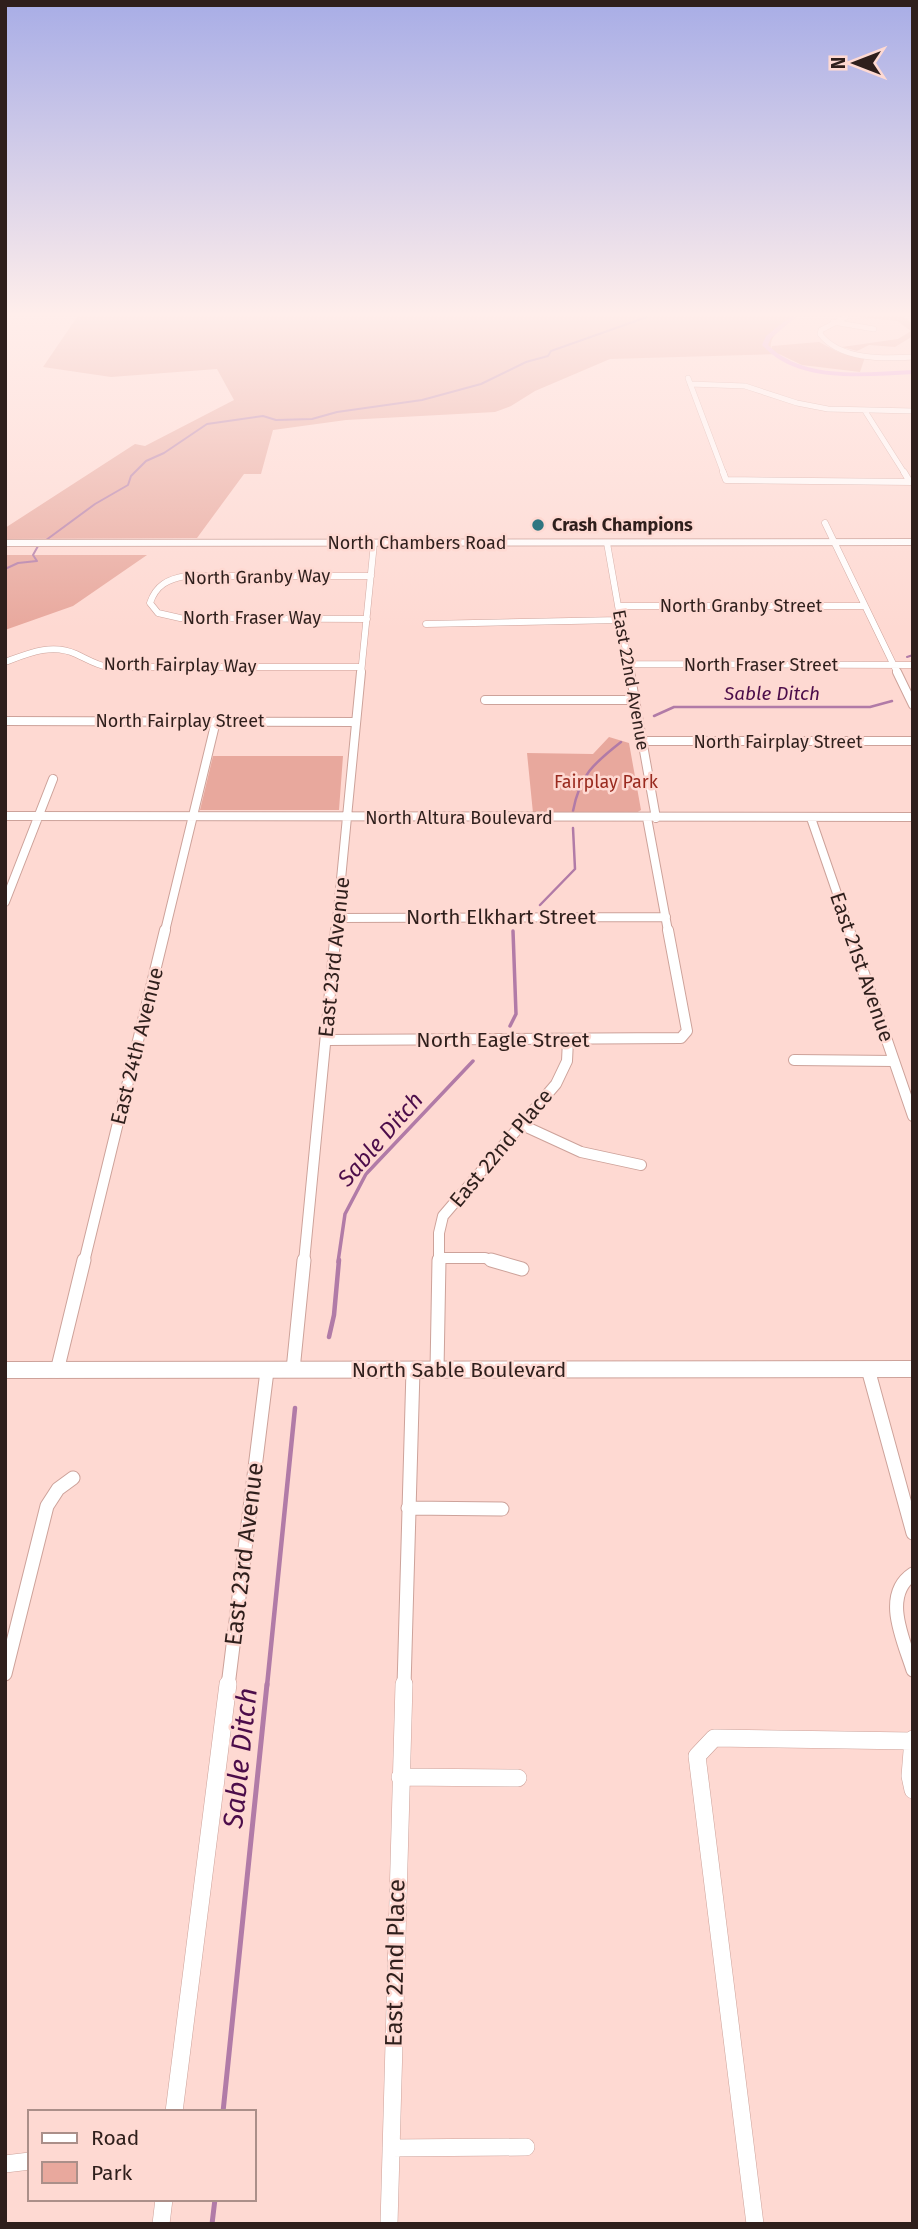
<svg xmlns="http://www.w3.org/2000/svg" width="918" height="2229" font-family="'Fira Sans',sans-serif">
  <rect width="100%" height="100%" fill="#fed9d2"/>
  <!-- green -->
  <path fill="#e8a89d" d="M77 317H797C785 326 768 334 771 351L772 346 819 342 838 352 865 357 860 372 802 365 779 354 610 359 535 391 511 406 495 412 346 420 273 430 261 474H244L197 538 5 539V528L135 444 145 446 234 400 217 369 111 377 43 367Z
    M858 317H903L913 324V336L895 347 869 345 857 351 842 347 898 339 911 331 897 321Z
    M5 555H147L73 606 5 630Z
    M609 737 629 743 641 810 636 813H533L527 753 593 754Z
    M213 756H343L339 810H200Z"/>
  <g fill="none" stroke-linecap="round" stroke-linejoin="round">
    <!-- stream-far4 -->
    <path stroke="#b17ba7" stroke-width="2" d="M5 569 18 563 37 561 33 555 38 546 95 504 128 485 131 476 146 461 164 453 207 424 263 416 276 420 312 419 337 412 422 400 481 384 526 362 548 356 551 351 647 317
      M907 657 913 655"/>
    <!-- stream-far3 -->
    <path stroke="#b17ba7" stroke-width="2.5" d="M654 716 674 707H870L892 701
      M573 811C580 775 593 764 621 742
      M540 905 575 869 573 828"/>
    <!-- stream-far2 -->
    <path stroke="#b17ba7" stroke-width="3.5" d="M510 1026 516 1014 513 931
      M338 1262 345 1214 366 1174 473 1061"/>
    <!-- stream-far1 -->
    <path stroke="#b17ba7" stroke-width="4.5" d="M329 1337 334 1315 339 1260
      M267 1686 295 1408"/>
    <!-- stream -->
    <path stroke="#b17ba7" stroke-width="5" d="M223 2112 267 1684
      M212 2224 215 2199"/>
    <!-- canal -->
    <path fill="#e9a2e3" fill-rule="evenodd" d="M790 317H796L771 338 768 345C804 381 866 372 913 370V374C864 376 798 385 762 345L766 336Z"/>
    <defs>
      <path id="street-far5" d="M846 317 821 330 820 334C840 360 883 359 913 357
        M833 322 874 329
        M688 378 724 474
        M690 384 745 386 797 403 828 409 913 411
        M865 411 905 474"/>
      <path id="street-far4" d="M723 472 726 480 913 482
        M904 472 910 482
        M825 523 898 674
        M607 543 630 674
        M618 606H865
        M367 619 180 618 158 613 150 603C156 585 168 579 186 576H371
        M426 624 620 620
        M5 662C29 653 52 643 76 654 87 659 96 665 108 667H361
        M628 664 913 665
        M361 674 374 543"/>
      <path id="street-far3" d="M630 672 656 818
        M897 672 913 705
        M485 700H634
        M5 721 356 722
        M642 741H913
        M5 816 913 817
        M647 818 668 931
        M811 818 850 931
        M5 902 53 779
        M337 918 666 917
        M165 931 216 721
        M336 931 361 672"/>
      <path id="street-far2" d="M849 930 913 1116
        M326 1040 681 1038 687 1031 668 930
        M794 1060 894 1061
        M520 1124 581 1152 641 1165
        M439 1258H485L497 1262
        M84 1262 165 930
        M304 1262 336 930
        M439 1262V1233L443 1216 556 1084 567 1061 568 1040"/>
      <path id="street-far1" d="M491 1260 522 1269
        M868 1369 913 1533
        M293 1370 304 1260
        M437 1370 439 1260
        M57 1371 84 1260
        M408 1508 502 1509
        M913 1574C881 1595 904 1641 913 1670
        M5 1674 47 1506 58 1489 73 1478
        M228 1686 267 1371
        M404 1686 413 1370"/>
      <path id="street" d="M913 1739 910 1776 913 1790
        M400 1777 518 1778
        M174 2112 228 1684
        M391 2148 526 2147
        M5 2164 30 2161
        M161 2224 164 2199
        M389 2224 404 1684
        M755 2224 697 1756 714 1738 912 1741"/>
      <path id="secondary" d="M913 539V545L5 546V540Z
        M913 1361V1377L5 1378V1362Z"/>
    </defs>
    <!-- street-far5 casing -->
    <use href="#street-far5" stroke="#cda29a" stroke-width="6"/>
    <!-- street-far4 casing -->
    <use href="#street-far4" stroke="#cda29a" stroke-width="7"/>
    <!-- street-far3 casing -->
    <use href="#street-far3" stroke="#cda29a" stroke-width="10"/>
    <!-- street-far2 casing -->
    <use href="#street-far2" stroke="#cda29a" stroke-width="12"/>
    <!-- street-far1 casing -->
    <use href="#street-far1" stroke="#cda29a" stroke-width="15"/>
    <!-- street casing -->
    <use href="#street" stroke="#cda29a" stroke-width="18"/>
    <!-- secondary casing -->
    <use href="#secondary" stroke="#cda29a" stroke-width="2"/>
    <!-- street-far5 -->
    <use href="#street-far5" stroke="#fff" stroke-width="5"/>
    <!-- street-far4 -->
    <use href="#street-far4" stroke="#fff" stroke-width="6"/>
    <!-- street-far3 -->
    <use href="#street-far3" stroke="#fff" stroke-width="8"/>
    <!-- street-far2 -->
    <use href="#street-far2" stroke="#fff" stroke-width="10"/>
    <!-- street-far1 -->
    <use href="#street-far1" stroke="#fff" stroke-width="13"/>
    <!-- street -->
    <use href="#street" stroke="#fff" stroke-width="17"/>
    <!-- secondary -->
    <use href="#secondary" fill="#fff" fill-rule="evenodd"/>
  </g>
  <!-- sky -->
  <linearGradient id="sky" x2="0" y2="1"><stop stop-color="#a8ade6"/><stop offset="0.5" stop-color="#ffeeeb"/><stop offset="1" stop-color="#ffeeeb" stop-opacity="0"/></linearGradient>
  <rect width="918" height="629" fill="url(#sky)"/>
  <!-- markers -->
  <circle fill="#2f7681" stroke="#fed9d2" stroke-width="2.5" cx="538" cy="525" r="7"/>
  <g text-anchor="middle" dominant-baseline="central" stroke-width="5" stroke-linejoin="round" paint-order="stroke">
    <!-- far-poi labels -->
    <g font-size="18" font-weight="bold" fill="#2f1f1c" stroke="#fed9d2" text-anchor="start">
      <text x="552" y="525">Crash Champions</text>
    </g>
    <!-- far-street labels -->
    <g font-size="18" fill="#2f1f1c" stroke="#fed9d2">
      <text x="417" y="543">North Chambers Road</text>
      <text transform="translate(257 577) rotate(-1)">North Granby Way</text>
      <text x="741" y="606">North Granby Street</text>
      <text x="252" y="618">North Fraser Way</text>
      <text transform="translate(180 665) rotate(1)">North Fairplay Way</text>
      <text x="761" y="665">North Fraser Street</text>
      <text transform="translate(631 680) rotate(80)">East 22nd Avenue</text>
      <text x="180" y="721">North Fairplay Street</text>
      <text x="778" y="742">North Fairplay Street</text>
      <text x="459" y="818">North Altura Boulevard</text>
    </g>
    <!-- far-park labels -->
    <g font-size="18" fill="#992a1f" stroke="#fed9d2">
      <text x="606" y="782">Fairplay Park</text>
    </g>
    <!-- far-water labels -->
    <g font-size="19" font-style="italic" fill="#4c0d4a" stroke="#fed9d2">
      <text x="772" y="693">Sable Ditch</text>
    </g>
    <!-- street labels -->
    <g font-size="21" fill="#2f1f1c" stroke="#fed9d2">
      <text x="501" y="917">North Elkhart Street</text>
      <text transform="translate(334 957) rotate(-84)">East 23rd Avenue</text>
      <text transform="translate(862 967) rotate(71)">East 21st Avenue</text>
      <text x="503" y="1040">North Eagle Street</text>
      <text transform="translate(137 1046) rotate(-76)">East 24th Avenue</text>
      <text transform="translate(501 1148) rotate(-50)">East 22nd Place</text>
      <text x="459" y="1370">North Sable Boulevard</text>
    </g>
    <!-- water labels -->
    <g font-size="23" font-style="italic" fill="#4c0d4a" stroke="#fed9d2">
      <text transform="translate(380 1139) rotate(-49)">Sable Ditch</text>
    </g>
    <!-- near-street labels -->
    <g font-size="24" fill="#2f1f1c" stroke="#fed9d2">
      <text transform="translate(244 1554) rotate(-83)">East 23rd Avenue</text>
      <text transform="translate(395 1963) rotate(-89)">East 22nd Place</text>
    </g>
    <!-- near-water labels -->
    <g font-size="28" font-style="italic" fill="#4c0d4a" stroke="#fed9d2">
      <text transform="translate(240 1758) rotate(-84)">Sable Ditch</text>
    </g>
  </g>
  <!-- border -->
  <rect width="918" height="2229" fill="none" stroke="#2f1f1c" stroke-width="14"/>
  <!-- legend -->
  <rect x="28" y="2110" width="228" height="91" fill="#fed9d2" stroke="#ab8f89" stroke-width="2"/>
  <rect x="42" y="2133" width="35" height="10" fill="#ffffff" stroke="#ab8f89" stroke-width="2"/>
  <text x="91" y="2145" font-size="21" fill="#2f1f1c">Road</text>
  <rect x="42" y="2162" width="35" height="21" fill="#e8a89d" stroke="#ab8f89" stroke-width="2"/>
  <text x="91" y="2180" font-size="21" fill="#2f1f1c">Park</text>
  <!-- north arrow -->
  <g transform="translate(855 63) rotate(270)" stroke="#fed9d2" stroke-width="5" paint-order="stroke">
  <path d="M0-5L12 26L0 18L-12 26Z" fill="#2f1f1c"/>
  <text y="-10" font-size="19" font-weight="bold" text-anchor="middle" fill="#2f1f1c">N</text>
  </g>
</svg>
